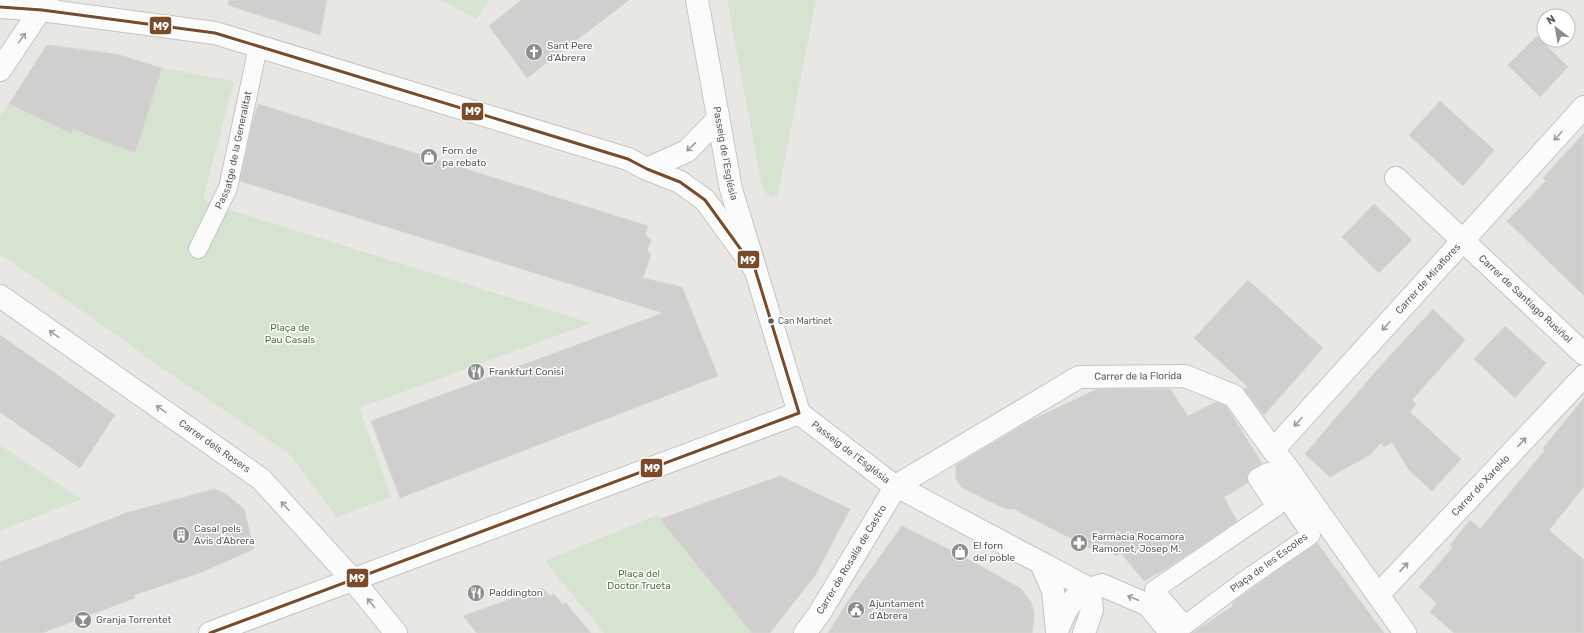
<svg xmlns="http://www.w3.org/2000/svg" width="1584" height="633" font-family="Rubik,sans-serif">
  <rect width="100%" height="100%" fill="#e9e7e4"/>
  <!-- green -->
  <path fill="#d6e3d1" d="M440 0H490L476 19Z
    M727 0H816L778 194 770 198 762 187Z
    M162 68 234 81 203 199 230 210 591 323 359 408 391 497 337 517 289 454 147 358 128 343 0 254V116L9 104 71 133 73 129 135 153Z
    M0 445 81 499 0 531Z
    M657 515 662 522 752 633H604L545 561Z"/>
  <!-- building -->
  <path fill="#d0cfcd" stroke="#d8d6d3" d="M229 0H327L320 35 228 5Z
    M521 0H629L527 78 489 26Z
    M1537 36 1568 67 1540 97 1508 65Z
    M47 45 116 54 162 68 135 153 73 129 71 133 9 104Z
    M1440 101 1494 150 1463 186 1409 135Z
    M258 104 648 226 645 235 651 240 647 251 651 254 643 278 682 287 718 376 400 498 371 421 663 313 240 181 252 124Z
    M1584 133V296L1507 221 1546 181 1543 178Z
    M1374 204 1412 240 1379 273 1342 237Z
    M1248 280 1323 348 1264 415 1244 389 1248 387 1194 338Z
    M1433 309 1465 340 1412 400 1416 404 1410 412 1461 459 1432 491 1409 470 1392 442 1384 447 1381 443 1371 454 1330 477 1305 454 1377 370Z
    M1505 326 1546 363 1515 398 1474 359Z
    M0 335 115 415 80 468 0 412Z
    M1097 389H1170L1188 416 1216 402 1226 406 1262 463 1248 472 1247 478 1248 483 1224 497 1237 521 1169 567 1144 581 1121 553 1116 556 1103 543 1091 549 1014 509H1006L961 487 956 479V465L1030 421Z
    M1584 398V487L1549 530 1584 560V633H1454L1430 612 1437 603 1419 587 1453 547 1450 545 1470 520 1480 529 1545 450 1543 448Z
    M780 476 850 509 816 574 770 633H752L660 519Z
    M214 489 226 494 244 509 254 549 202 572 134 595 135 598 42 633H0V562L126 513Z
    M902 526 968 559 1020 588 1031 602 1034 612V620L1032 633H828L848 601Z
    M1317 543 1384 633H1192L1233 606 1232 603 1250 590Z
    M542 588 550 596 554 594 563 605 566 603 591 633H477L463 616Z"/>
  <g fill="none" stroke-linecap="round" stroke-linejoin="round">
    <defs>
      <g id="pedestrian">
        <path id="s1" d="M198 249 228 188 258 47"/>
        <path d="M1268 472 1311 535 1244 581 1185 625 1154 590 1276 507 1257 478Z"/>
      </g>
      <g id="minor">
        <path id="s2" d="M697 0 731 189 799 413 889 482 1090 589"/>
        <path d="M0 7 42 10 215 33 628 159 647 169 680 182 705 200 755 269"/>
        <path d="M0 70 47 0"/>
        <path d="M647 169 687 151 718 119"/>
        <path id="s3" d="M1396 178 1584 354"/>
        <path id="s4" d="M0 296 261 479 353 580 396 633"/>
        <path id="s5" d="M1273 450 1584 107"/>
        <path d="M1041 563 1053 591 1057 631"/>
        <path id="s6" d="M1378 595 1584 376"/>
        <path d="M1058 629 1065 612 1074 599 1090 589 1102 585 1148 605 1171 633"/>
        <path d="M210 633 799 413"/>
        <path id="s7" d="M805 633 819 614 896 486 1079 377 1185 376 1234 396 1273 450 1286 466 1405 633"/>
        <path d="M1084 633 1092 610 1090 589"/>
      </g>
    </defs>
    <!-- pedestrian casing -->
    <use href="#pedestrian" stroke="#c3c4c3" stroke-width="20"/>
    <!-- minor casing -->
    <use href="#minor" stroke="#c3c4c3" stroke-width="24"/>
    <!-- pedestrian -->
    <use href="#pedestrian" stroke="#fcfbfb" stroke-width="18"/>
    <!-- minor -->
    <use href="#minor" stroke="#fcfbfb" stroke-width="22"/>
    <defs>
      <path id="bus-1" d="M0 7 42 10 215 33 628 159 647 169 680 182 705 200 755 269 799 413
        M210 633 799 413"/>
    </defs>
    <!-- bus-1 casing -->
    <use href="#bus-1" stroke="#fff" stroke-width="6"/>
    <!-- bus-1 -->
    <use href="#bus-1" stroke="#7a4b2a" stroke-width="3"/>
  </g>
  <!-- one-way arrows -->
  <defs><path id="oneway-shaft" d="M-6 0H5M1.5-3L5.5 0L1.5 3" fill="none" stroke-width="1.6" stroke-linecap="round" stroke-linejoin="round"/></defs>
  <g stroke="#9b9d9e">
    <use href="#oneway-shaft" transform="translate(22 38) rotate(-55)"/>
    <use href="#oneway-shaft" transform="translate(1558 136) rotate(132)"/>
    <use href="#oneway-shaft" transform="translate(691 147) rotate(136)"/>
    <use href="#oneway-shaft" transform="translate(1386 326) rotate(132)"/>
    <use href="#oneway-shaft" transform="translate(54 334) rotate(-145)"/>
    <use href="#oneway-shaft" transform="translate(161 409) rotate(-145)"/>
    <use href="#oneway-shaft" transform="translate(1298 422) rotate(132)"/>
    <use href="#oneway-shaft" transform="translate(1522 442) rotate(-47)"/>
    <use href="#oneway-shaft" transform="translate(285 506) rotate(-132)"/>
    <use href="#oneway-shaft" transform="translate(1404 567) rotate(-47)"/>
    <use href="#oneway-shaft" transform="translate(1133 598) rotate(-158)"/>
    <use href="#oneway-shaft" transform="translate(371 603) rotate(-129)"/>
  </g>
  <!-- icons -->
  <defs>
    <symbol id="church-disc" viewBox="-11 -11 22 22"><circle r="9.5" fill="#8c8e8e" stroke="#fff"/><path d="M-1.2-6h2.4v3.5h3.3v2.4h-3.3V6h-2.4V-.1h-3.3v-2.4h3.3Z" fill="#fff"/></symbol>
    <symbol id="shop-disc" viewBox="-11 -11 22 22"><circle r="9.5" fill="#8c8e8e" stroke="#fff"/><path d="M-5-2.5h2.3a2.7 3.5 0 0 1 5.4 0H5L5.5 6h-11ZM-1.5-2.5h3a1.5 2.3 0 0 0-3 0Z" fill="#fff"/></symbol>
    <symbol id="restaurant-disc" viewBox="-11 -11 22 22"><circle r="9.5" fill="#8c8e8e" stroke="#fff"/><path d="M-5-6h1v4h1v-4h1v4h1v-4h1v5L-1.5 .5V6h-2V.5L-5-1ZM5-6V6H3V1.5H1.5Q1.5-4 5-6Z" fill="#fff"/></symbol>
    <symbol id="building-disc" viewBox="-11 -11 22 22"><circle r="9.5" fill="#8c8e8e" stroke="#fff"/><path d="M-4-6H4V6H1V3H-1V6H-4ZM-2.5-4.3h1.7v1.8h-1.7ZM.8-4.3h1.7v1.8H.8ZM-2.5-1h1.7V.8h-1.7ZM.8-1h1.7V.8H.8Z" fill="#fff"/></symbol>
    <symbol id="pharmacy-disc" viewBox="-11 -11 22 22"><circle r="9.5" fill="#8c8e8e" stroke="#fff"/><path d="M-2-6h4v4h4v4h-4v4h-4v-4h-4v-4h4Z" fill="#fff"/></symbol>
    <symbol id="civic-disc" viewBox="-11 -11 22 22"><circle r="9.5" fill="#8c8e8e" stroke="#fff"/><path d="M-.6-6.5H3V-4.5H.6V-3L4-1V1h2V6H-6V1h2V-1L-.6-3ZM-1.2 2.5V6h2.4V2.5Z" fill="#fff"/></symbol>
    <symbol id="bar-disc" viewBox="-11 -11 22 22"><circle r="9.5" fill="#8c8e8e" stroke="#fff"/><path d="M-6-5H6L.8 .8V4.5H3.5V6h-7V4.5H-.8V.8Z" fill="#fff"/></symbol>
  </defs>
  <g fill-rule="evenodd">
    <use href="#church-disc" x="524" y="42" width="20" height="20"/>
    <use href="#shop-disc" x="419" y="147" width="20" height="20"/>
    <use href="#restaurant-disc" x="466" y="362" width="20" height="20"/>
    <use href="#building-disc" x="171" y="525" width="20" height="20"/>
    <use href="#pharmacy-disc" x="1069" y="533" width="20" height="20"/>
    <use href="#shop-disc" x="950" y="542" width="20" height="20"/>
    <use href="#restaurant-disc" x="466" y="583" width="20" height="20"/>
    <use href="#civic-disc" x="846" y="600" width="20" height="20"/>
    <use href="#bar-disc" x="73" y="610" width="20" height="20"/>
  </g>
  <!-- markers -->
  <circle fill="#5a5e60" stroke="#fff" stroke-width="1.5" cx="771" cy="321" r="3.5"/>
  <g text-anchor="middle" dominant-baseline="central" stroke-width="3" stroke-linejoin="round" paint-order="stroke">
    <!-- bus labels -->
    <g font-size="9" fill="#5a5e60" stroke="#fff" text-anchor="start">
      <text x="778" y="321">Can Martinet</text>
    </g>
    <!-- poi labels -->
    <g font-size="10" fill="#5a5e60" stroke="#fff" text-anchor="start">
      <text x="547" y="46">Sant Pere<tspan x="547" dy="12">d'Abrera</tspan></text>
      <text x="442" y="151">Forn de<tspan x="442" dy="12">pa rebato</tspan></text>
      <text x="489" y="372">Frankfurt Conisi</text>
      <text x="194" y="529">Casal pels<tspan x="194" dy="12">Avis d'Abrera</tspan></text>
      <text x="1092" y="537">Farmàcia Rocamora<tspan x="1092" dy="12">Ramonet, Josep M.</tspan></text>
      <text x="973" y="546">El forn<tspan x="973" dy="12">del poble</tspan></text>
      <text x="489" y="593">Paddington</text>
      <text x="869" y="604">Ajuntament<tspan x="869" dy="12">d'Abrera</tspan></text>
      <text x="96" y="620">Granja Torrentet</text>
    </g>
    <!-- street labels -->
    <g font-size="10" fill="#5a5e60" stroke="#fff">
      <text stroke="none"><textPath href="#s1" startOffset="106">Passatge de la Generalitat</textPath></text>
      <text stroke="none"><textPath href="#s2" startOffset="156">Passeig de l'Església</textPath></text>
      <text stroke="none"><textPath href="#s5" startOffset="231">Carrer de Miraflores</textPath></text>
      <text stroke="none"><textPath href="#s3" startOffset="177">Carrer de Santiago Rusiñol</textPath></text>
      <text stroke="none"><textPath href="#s7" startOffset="445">Carrer de la Florida</textPath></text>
      <text stroke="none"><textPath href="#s4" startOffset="262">Carrer dels Rosers</textPath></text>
      <text stroke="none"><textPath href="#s2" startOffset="491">Passeig de l'Església</textPath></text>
      <text stroke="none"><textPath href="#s6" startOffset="150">Carrer de Xarel·lo</textPath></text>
      <text stroke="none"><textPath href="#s7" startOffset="87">Carrer de Rosalía de Castro</textPath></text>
      <text transform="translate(1269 563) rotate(-36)">Plaça de les Escoles</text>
    </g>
    <!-- park labels -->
    <g font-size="10" fill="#467b3e" stroke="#fff">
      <text x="290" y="328">Plaça de<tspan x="290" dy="12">Pau Casals</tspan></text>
      <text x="639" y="574">Plaça del<tspan x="639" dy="12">Doctor Trueta</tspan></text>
    </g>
  </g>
  <g stroke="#fff" stroke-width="1.5">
    <rect x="149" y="16" width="23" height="19" rx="4" fill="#7a4b2a"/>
    <rect x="461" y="102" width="23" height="19" rx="4" fill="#7a4b2a"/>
    <rect x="737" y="250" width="23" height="19" rx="4" fill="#7a4b2a"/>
    <rect x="640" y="458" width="23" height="20" rx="4" fill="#7a4b2a"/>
    <rect x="346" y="568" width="23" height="20" rx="4" fill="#7a4b2a"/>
  </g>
  <g font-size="11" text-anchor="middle" font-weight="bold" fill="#fff">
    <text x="161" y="30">M9</text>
    <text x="473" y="115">M9</text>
    <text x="748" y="264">M9</text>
    <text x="652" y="472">M9</text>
    <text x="357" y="582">M9</text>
  </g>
  <!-- north arrow -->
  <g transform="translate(1556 28) rotate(329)"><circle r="19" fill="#ffffff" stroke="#bdbfbf"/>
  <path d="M0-3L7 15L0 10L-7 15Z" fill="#8c8e8e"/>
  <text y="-6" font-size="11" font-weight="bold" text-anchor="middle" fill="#5a5e60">N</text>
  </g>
</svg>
